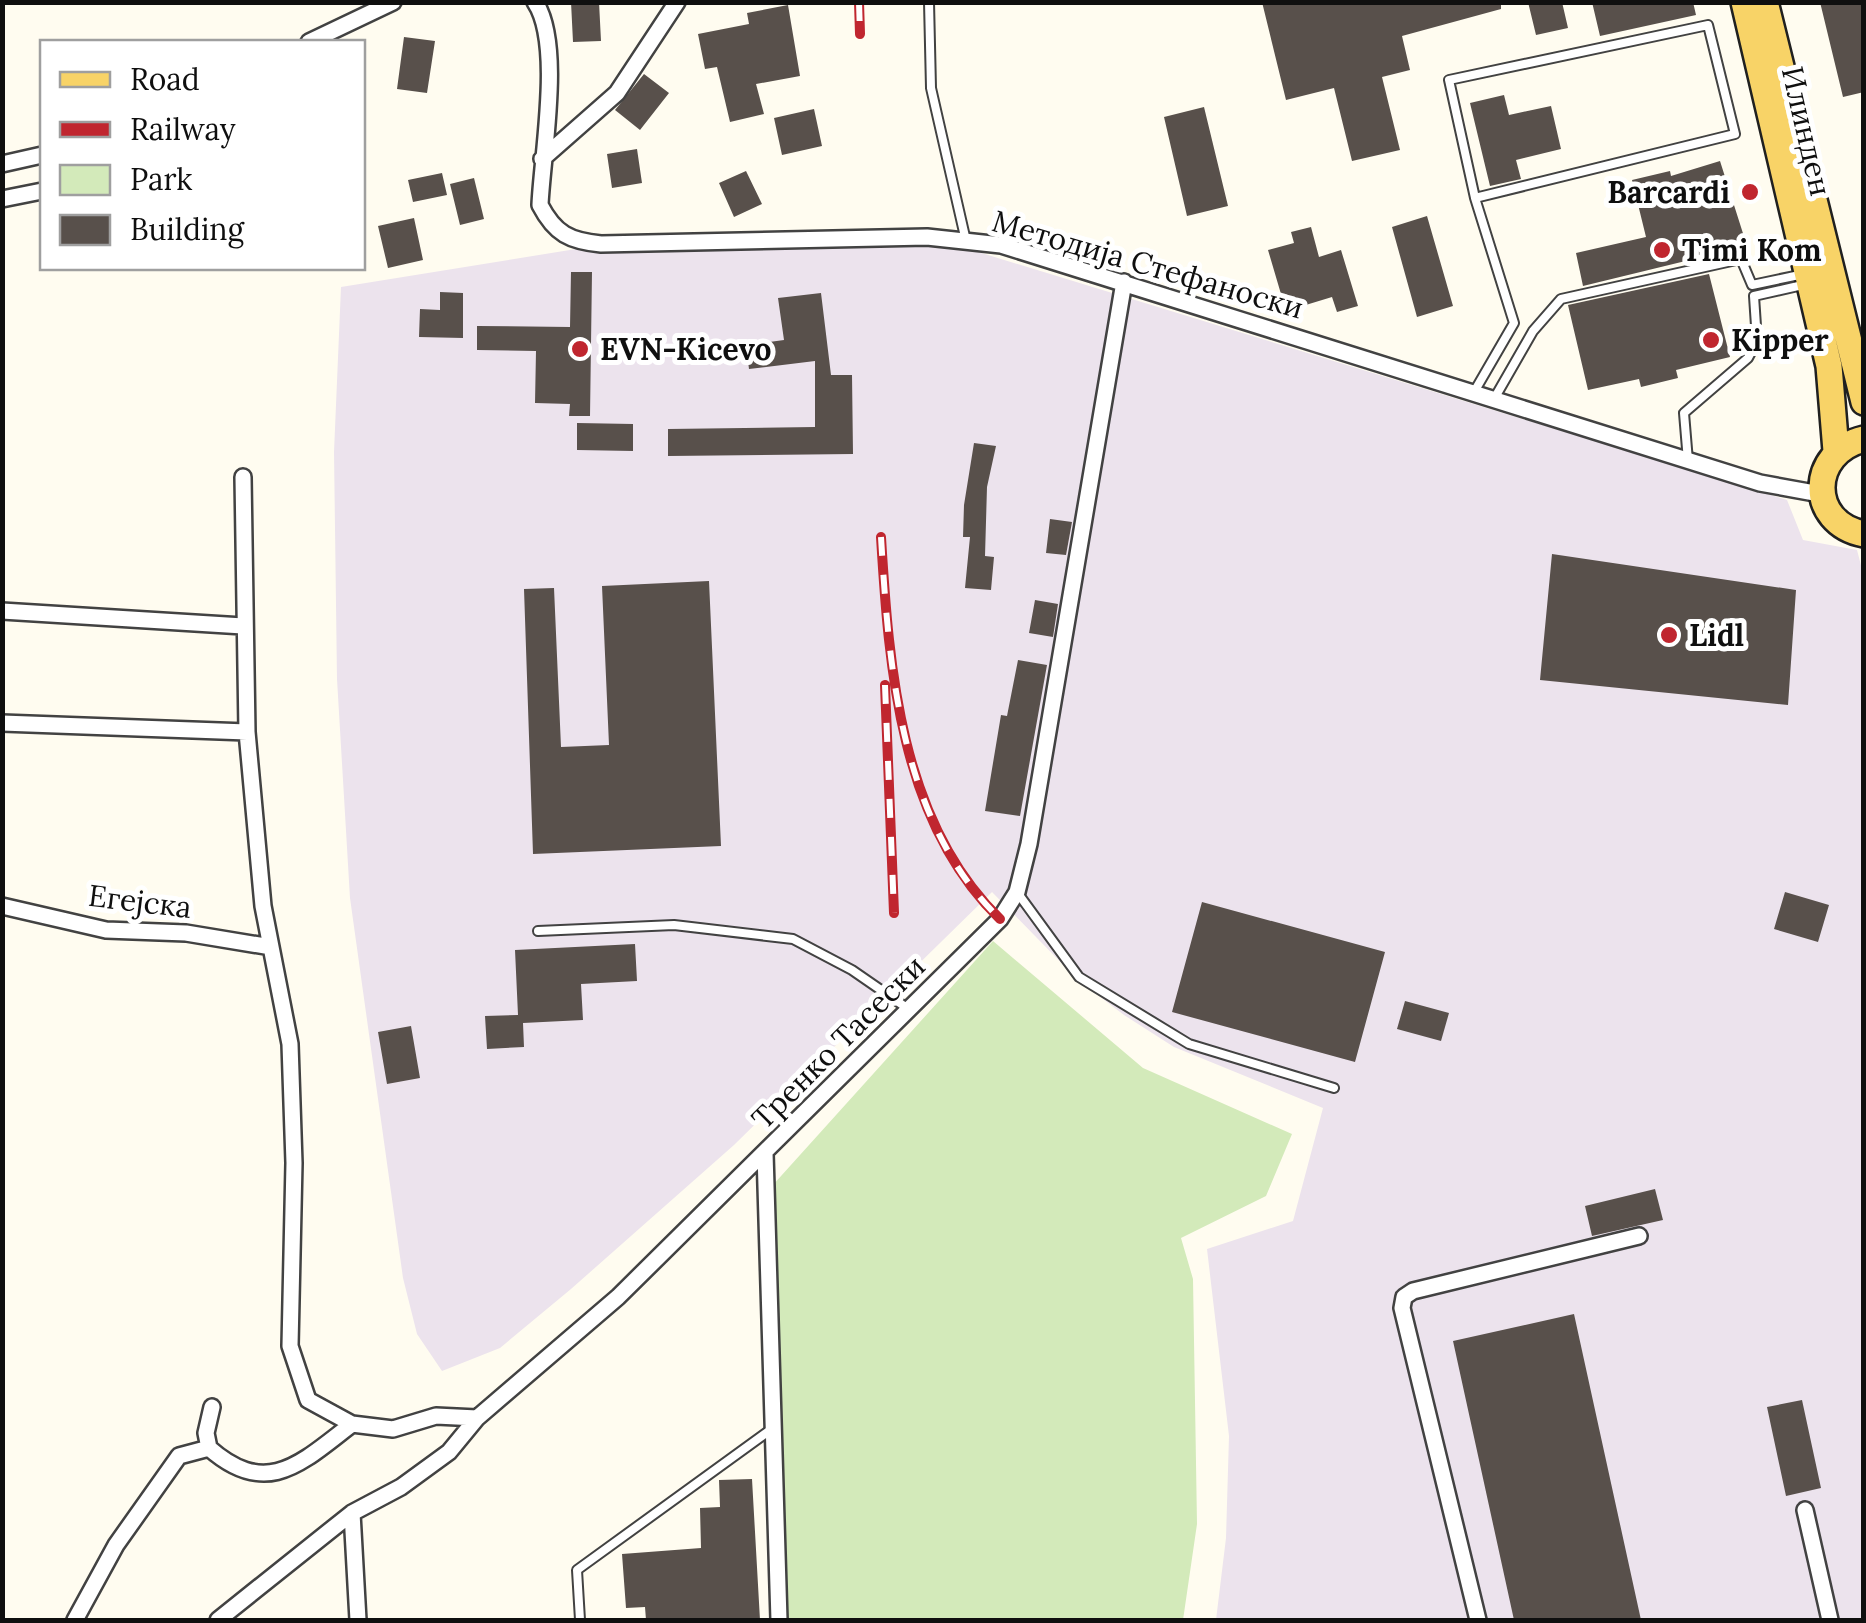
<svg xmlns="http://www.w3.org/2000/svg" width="1866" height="1623" font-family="Lora,serif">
  <rect width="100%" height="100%" fill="#fffcf0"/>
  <!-- industrial -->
  <path fill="#ece3ed" d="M872 237 962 247 1787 500 1803 540 1857 550 1864 577 1863 1620H1216L1226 1538 1229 1436 1207 1249 1293 1221 1323 1108 1174 1047 1124 1015 1078 980 992 892 734 1145 571 1289 500 1348 442 1371 417 1334 403 1278 350 898 337 679 334 452 341 287 576 249Z"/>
  <!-- green -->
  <path fill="#d3eaba" d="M993 941 1143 1068 1292 1134 1266 1196 1181 1238 1193 1279 1197 1524 1183 1620H779L763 1196Z"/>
  <!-- building -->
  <path fill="#58504b" d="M571 2H599L601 41 573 42Z
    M1262 2H1501V9L1402 36 1410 70 1382 77 1400 150 1352 161 1334 88 1286 100Z
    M1528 2H1562L1568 28 1536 35Z
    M1592 2H1693L1696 15 1600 36Z
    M1820 2H1864V92L1843 97Z
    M788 5 800 76 756 84 764 114 730 122 717 67 705 69 698 34 749 24 747 13Z
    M404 37 435 41 427 93 397 89Z
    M644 74 669 93 640 130 615 110Z
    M1504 95 1509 115 1551 106 1561 149 1516 160 1521 179 1490 186 1470 103Z
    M1204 107 1228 206 1187 216 1164 117Z
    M814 109 822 146 782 155 774 118Z
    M637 149 642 183 612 188 607 154Z
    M1720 161 1747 246 1583 286 1576 253 1646 237 1632 180 1670 171 1671 176Z
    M746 171 762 204 734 217 719 183Z
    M442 173 447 195 413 202 408 180Z
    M474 178 484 219 460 225 450 184Z
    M1427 216 1453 306 1417 317 1392 227Z
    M414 218 423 260 388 268 378 226Z
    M1311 227 1319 257 1341 250 1358 306 1337 312 1332 297 1286 311 1268 250 1294 243 1291 232Z
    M571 272H592L590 416H569L570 404 535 403 536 351 477 350V326L570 327Z
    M1709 274 1730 357 1676 370 1678 378 1641 387 1639 379 1588 390 1568 305Z
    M440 292 463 293V338L419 337 420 309 440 310Z
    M821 293 831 375H852L853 454 668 456V429L815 427V361L749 369 746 345 784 340 778 298Z
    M577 423 633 424V451L577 450Z
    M974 443 996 446 987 487 985 556 994 557 991 590 965 588 970 537H963L964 505Z
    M1050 519 1072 522 1066 555 1046 553Z
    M1552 554 1796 590 1788 705 1540 680Z
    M709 581 721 846 533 854 524 589 554 588 561 747 609 745 602 586Z
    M1035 600 1058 604 1053 637 1029 633Z
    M1018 660 1047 665 1020 816 985 811 1001 715 1007 716Z
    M1785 892 1829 905 1818 942 1774 929Z
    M1202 902 1385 952 1355 1062 1172 1012Z
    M635 944 637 981 581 984 583 1020 523 1023 524 1047 487 1049 485 1016 518 1015 515 950Z
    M1405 1001 1449 1013 1441 1041 1397 1029Z
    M411 1026 420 1078 387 1084 378 1032Z
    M1655 1189 1663 1220 1592 1236 1585 1206Z
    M1574 1314 1641 1620H1514L1453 1341Z
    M1802 1400 1821 1488 1786 1496 1767 1407Z
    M752 1479 760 1620H646L645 1607 626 1608 622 1554 701 1548 700 1508 720 1507 719 1480Z"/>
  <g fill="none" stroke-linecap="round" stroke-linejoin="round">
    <defs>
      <path id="service" d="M929 2 931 88 966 241
        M1474 392 1514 323 1475 198 1449 80 1708 25 1735 134 1475 198
        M1494 399 1533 331 1561 299 1741 259 1752 285 1804 274
        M1688 461 1684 413 1748 358 1757 341 1754 296 1807 284
        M1017 892 1079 977 1189 1044 1334 1088
        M538 931 674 925 793 939 852 970 907 1008
        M580 1620 577 1570 773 1428"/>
      <path id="minor" d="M535 2C563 44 542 155 540 205 555 234 570 241 601 244L927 237 1001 245 1760 483 1820 494
        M309 42 393 2
        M542 159 617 93 677 2
        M2 164 42 155
        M2 199 42 191
        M243 477 247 732 263 906 290 1044 294 1163 290 1346 308 1400 352 1424 393 1429 436 1416 477 1418
        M2 611 243 626
        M2 723 247 732
        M2 906 106 930 186 933 271 947
        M765 1153 779 1620
        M212 1407 206 1433 209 1448C267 1499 301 1463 352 1424
        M1805 1510 1830 1620
        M352 1513 358 1620
        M75 1620 116 1545 179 1456 209 1448
        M218 1620 352 1513 401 1487 449 1452 477 1418 618 1297 1000 919 1017 892 1029 844 1124 282
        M1478 1620 1402 1308 1404 1297 1413 1291 1639 1236"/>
      <path id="primary" d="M1744 2 1829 366 1836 451
        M1765 2 1864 402
        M1864 439C1809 452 1807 523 1864 534"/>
    </defs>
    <!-- service casing -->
    <use href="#service" stroke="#424242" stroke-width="12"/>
    <!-- minor casing -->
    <use href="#minor" stroke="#424242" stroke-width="20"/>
    <!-- primary casing -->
    <use href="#primary" stroke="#202020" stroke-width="30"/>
    <!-- service -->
    <use href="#service" stroke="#fff" stroke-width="8"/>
    <!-- minor -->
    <use href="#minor" stroke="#fff" stroke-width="15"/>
    <!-- primary -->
    <use href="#primary" stroke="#f8d367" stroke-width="25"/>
    <defs>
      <path id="rail" d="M859 2 860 34
        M881 537C889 669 900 822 1000 919
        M885 685 894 913"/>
    </defs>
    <!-- rail casing -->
    <use href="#rail" stroke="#c0262f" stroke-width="10"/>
    <!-- rail -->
    <use href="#rail" stroke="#fff" stroke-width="6" stroke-dasharray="19" stroke-linecap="butt"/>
  </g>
  <!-- markers -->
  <g fill="#c0262f" stroke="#fff" stroke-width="4">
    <circle cx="1750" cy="192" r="10"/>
    <circle cx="1662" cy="250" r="10"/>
    <circle cx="1711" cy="340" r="10"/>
    <circle cx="580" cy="349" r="10"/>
    <circle cx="1669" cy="635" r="10"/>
  </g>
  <g text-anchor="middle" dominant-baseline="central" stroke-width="10" stroke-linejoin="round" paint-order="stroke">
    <!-- street labels -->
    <g font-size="30" fill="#0f0f0f" stroke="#fff">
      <text transform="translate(1807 131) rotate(77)">Илинден</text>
      <text transform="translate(1148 264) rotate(16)">Методија Стефаноски</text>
      <text transform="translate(140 901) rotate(7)">Егејска</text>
      <text transform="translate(838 1042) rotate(-45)">Тренко Тасески</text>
    </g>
    <!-- poi labels -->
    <g font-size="30" font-weight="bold" fill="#0f0f0f" stroke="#fff" text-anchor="start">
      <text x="1730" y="192" text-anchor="end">Barcardi</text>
      <text x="1682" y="250">Timi Kom</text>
      <text x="1731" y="340">Kipper</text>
      <text x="600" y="349">EVN-Kicevo</text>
      <text x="1689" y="635">Lidl</text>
    </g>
  </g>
  <!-- border -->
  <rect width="1866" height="1623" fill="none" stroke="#0f0f0f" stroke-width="10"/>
  <!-- legend -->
  <rect x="40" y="40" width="325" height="230" fill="#ffffff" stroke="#9f9f9f" stroke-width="2.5"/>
  <rect x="60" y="72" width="50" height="15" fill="#f8d367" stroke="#9f9f9f" stroke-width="2.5"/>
  <text x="130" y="90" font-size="30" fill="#0f0f0f">Road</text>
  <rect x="60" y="122" width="50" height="15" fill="#c0262f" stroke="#9f9f9f" stroke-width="2.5"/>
  <text x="130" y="140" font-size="30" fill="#0f0f0f">Railway</text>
  <rect x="60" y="165" width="50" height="30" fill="#d3eaba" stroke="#9f9f9f" stroke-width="2.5"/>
  <text x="130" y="190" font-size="30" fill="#0f0f0f">Park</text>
  <rect x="60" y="215" width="50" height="30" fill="#58504b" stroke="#9f9f9f" stroke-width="2.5"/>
  <text x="130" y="240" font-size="30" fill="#0f0f0f">Building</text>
</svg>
